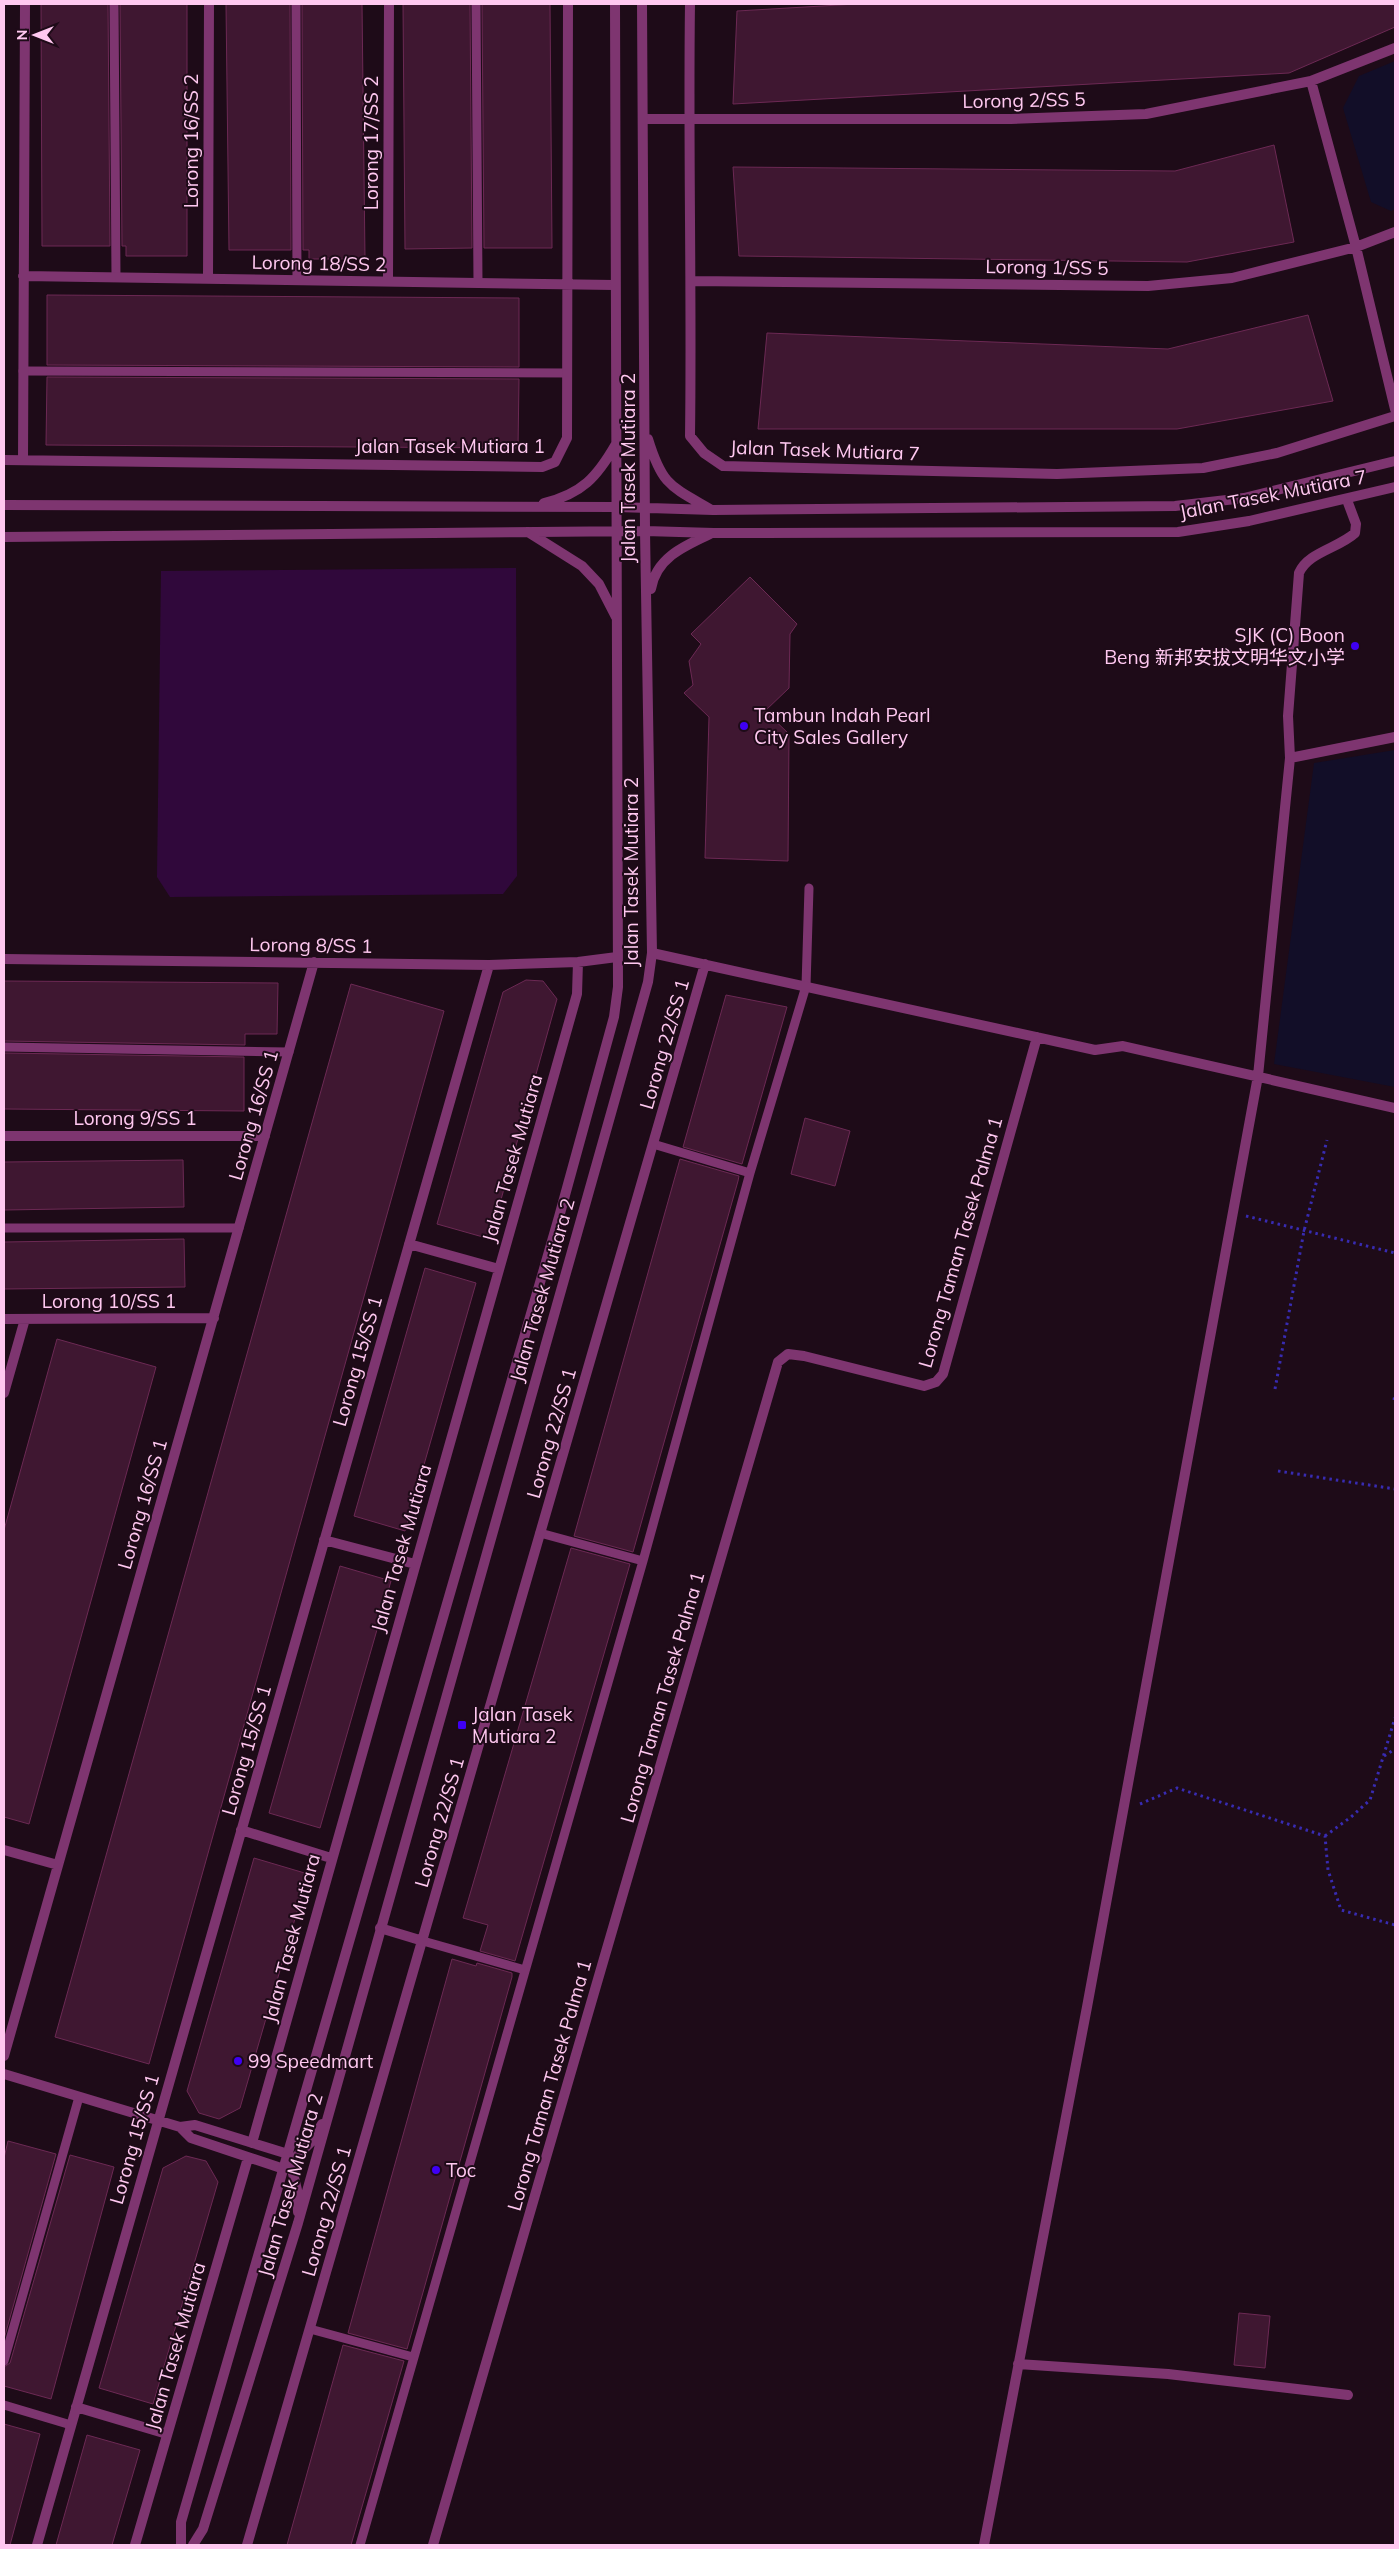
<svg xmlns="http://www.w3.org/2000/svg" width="1399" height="2549" font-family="Mulish,'Noto Sans SC',sans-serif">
  <rect width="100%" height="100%" fill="#1e0b18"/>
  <!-- green -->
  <path fill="#120e28" d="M1395 61V209L1391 211 1371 202 1343 108 1359 76Z
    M1395 750V1087L1274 1064 1314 763Z"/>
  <!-- water -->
  <path fill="#30083b" d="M516 568 517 876 503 894 170 897 157 877 161 571Z"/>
  <!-- building -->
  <path fill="#3f1731" stroke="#6c2954" d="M41 4H108L110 246H42Z
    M120 4H187V256H126V246H122Z
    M226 4H290L291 250H229Z
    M302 4H362L365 259H309V250H303Z
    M403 4H470L472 248 405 249Z
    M482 4H550L552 248H484Z
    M856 4H1395V27L1289 73 733 104 737 11Z
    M1274 145 1294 242 1187 262 739 256 733 167 1175 171Z
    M47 295 519 298V367L47 365Z
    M1308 315 1333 401 1177 429H758L767 333 1168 349Z
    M47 377 519 379 518 448 46 445Z
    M750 577 797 624 790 634 789 688 765 711 789 734 788 861 705 858 709 717 684 693 693 685 689 661 701 644 691 634Z
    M526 980 543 981 557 999 490 1239 437 1224 503 992Z
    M4 981 278 983 277 1034H245V1045L4 1041Z
    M351 984 444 1011 149 2064 55 2037Z
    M726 995 787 1007 742 1164 683 1147Z
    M4 1053 244 1057V1111L4 1109Z
    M805 1118 850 1131 835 1186 791 1174Z
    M680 1159 739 1176 738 1181 633 1552 574 1536Z
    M183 1160 184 1207 4 1210V1162Z
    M184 1239 185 1287 4 1289V1242Z
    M425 1268 476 1283 405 1531 354 1516Z
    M57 1339 156 1367 29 1824 4 1817V1530Z
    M571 1548 630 1564 515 1961 480 1951 488 1925 463 1918Z
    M340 1566 391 1581 320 1828 269 1813Z
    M254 1858 308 1874 240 2108 219 2119 199 2113 187 2091Z
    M452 1959 476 1966 477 1963 512 1973V1977L407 2349 348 2333Z
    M8 2141 56 2154 4 2339V2158Z
    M70 2155 114 2167 51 2399 4 2386V2367L10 2363Z
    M186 2156 206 2161 218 2182 153 2404 99 2388 163 2168Z
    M1239 2313 1270 2316 1265 2368 1234 2365Z
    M343 2345 404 2361 351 2545H287Z
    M4 2424 40 2434 10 2545H4Z
    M87 2435 140 2450 112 2545H56Z"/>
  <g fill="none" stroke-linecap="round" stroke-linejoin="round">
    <!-- path -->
    <path stroke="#382bb1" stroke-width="3" stroke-dasharray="2.5 4" stroke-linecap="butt" d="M1246 1216 1395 1253
      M1275 1389 1304 1231 1327 1140
      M1394 1400 1395 1394
      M1278 1471 1395 1489
      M1384 1756 1395 1749
      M1140 1804 1177 1788 1325 1836 1328 1870 1341 1910 1395 1925
      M1325 1836 1351 1817 1370 1800 1395 1718"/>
    <!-- service -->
    <path stroke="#7e3570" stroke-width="9" d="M114 4 116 277
      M296 4 297 280
      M476 4 478 283
      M23 371 567 373
      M4 1047 289 1052
      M653 1144 750 1173
      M4 1228H239
      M540 1533 643 1561
      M423 1941 525 1970
      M310 2329 413 2357
      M4 2361 79 2097
      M4 2405 71 2425
      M360 2545 643 1561 750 1173 806 986 809 888"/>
    <!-- minor -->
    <path stroke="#7e3570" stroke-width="10" d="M690 4C688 148 692 292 690 436L704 453 723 466 1057 474 1203 468 1277 453 1395 416
      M1311 81 1356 247 1395 409
      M643 119H1011L1146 114 1311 81 1395 48
      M23 276 614 285
      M208 279 209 4
      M692 281 1148 286 1232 278 1356 247 1395 232
      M388 282 389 4
      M4 460 542 467 555 462 567 438 568 4
      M23 460 25 4
      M1290 758 1288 716 1299 573C1308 552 1339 548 1355 533L1356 524 1347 500
      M652 953 1095 1050 1123 1046 1395 1108
      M4 959 489 965 578 962 617 957
      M4 1136H265
      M409 1244 499 1269
      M4 1319 214 1318
      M4 1393 25 1319
      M324 1540 415 1564
      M241 1830 331 1858
      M4 1850 58 1865
      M380 1928 423 1941
      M4 2056 314 962
      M4 2074 180 2127 195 2125 288 2154
      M180 2127 191 2138 284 2169
      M252 2143 577 994 578 962
      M1018 2364 1168 2374 1348 2395
      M76 2407 167 2434
      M37 2545 489 965
      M135 2545 248 2158
      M247 2545 705 964
      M433 2545 778 1362 788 1354 804 1356 924 1386 936 1382 943 1374 1037 1037
      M984 2545 1087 2007 1258 1076 1290 758 1395 737"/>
    <!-- tertiary -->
    <path stroke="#7e3570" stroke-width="10" d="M648 439C662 485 670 486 710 509
      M544 503C582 494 597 477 616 444
      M4 505 617 507 713 510 1175 506 1244 498 1395 461
      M528 532 582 566 599 584 616 617
      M4 537 645 531 714 533 1178 532 1249 521 1395 487
      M651 589C656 558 684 546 710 534
      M289 2157 297 2190 298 2212
      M285 2168 312 2141 322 2124
      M181 2545V2522L559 1217 614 1017 618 987 615 4
      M193 2545 203 2529 298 2223 648 982 652 953 645 531 642 4"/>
  </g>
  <!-- markers -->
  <g fill="#3f00f3" stroke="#1e0b18" stroke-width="2">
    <circle cx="1355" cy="646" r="5"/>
    <circle cx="744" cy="726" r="5"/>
    <rect x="457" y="1720" width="10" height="10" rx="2.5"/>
    <circle cx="238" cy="2061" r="5"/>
    <circle cx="436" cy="2170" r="5"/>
  </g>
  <g text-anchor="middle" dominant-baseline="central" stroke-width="4" stroke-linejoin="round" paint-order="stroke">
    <!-- street labels -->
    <g font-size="19" fill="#ffc8f0" stroke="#1e0b18">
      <text transform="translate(1024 100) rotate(-1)">Lorong 2/SS 5</text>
      <text transform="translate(191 141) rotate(-90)">Lorong 16/SS 2</text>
      <text transform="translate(371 143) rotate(-90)">Lorong 17/SS 2</text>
      <text transform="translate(319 263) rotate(1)">Lorong 18/SS 2</text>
      <text transform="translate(1047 267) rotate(1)">Lorong 1/SS 5</text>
      <text x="450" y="446">Jalan Tasek Mutiara 1</text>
      <text transform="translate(825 450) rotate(2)">Jalan Tasek Mutiara 7</text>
      <text transform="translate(628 468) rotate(-90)">Jalan Tasek Mutiara 2</text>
      <text transform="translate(1273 494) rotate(-11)">Jalan Tasek Mutiara 7</text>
      <text transform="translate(631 872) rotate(-90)">Jalan Tasek Mutiara 2</text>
      <text transform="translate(311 945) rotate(1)">Lorong 8/SS 1</text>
      <text transform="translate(664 1044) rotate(-74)">Lorong 22/SS 1</text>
      <text transform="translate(253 1115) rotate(-74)">Lorong 16/SS 1</text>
      <text x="135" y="1118">Lorong 9/SS 1</text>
      <text transform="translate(512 1158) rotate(-74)">Jalan Tasek Mutiara</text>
      <text transform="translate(960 1242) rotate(-74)">Lorong Taman Tasek Palma 1</text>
      <text transform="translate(542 1290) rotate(-74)">Jalan Tasek Mutiara 2</text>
      <text x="109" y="1301">Lorong 10/SS 1</text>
      <text transform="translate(357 1361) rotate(-74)">Lorong 15/SS 1</text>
      <text transform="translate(551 1433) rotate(-74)">Lorong 22/SS 1</text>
      <text transform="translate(142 1504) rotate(-74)">Lorong 16/SS 1</text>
      <text transform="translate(401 1548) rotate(-74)">Jalan Tasek Mutiara</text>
      <text transform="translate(662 1697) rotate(-74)">Lorong Taman Tasek Palma 1</text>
      <text transform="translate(246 1750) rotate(-74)">Lorong 15/SS 1</text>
      <text transform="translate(439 1822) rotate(-74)">Lorong 22/SS 1</text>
      <text transform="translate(291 1938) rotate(-75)">Jalan Tasek Mutiara</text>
      <text transform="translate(549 2085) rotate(-74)">Lorong Taman Tasek Palma 1</text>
      <text transform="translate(134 2139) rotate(-74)">Lorong 15/SS 1</text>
      <text transform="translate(290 2185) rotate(-74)">Jalan Tasek Mutiara 2</text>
      <text transform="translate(326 2211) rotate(-74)">Lorong 22/SS 1</text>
      <text transform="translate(175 2346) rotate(-74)">Jalan Tasek Mutiara</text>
    </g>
    <!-- poi labels -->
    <g font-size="19" fill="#ffc8f0" stroke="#1e0b18" text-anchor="start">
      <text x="1345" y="635" text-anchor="end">SJK (C) Boon<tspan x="1345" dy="22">Beng 新邦安拔文明华文小学</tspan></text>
      <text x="754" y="715">Tambun Indah Pearl<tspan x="754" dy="22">City Sales Gallery</tspan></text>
      <text x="472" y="1714">Jalan Tasek<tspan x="472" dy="22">Mutiara 2</tspan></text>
      <text x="248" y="2061">99 Speedmart</text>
      <text x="446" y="2170">Toc</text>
    </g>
  </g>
  <!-- border -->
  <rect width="1399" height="2549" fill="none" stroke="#ffc8f0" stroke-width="10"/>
  <!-- north arrow -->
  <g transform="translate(35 35) rotate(270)" stroke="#1e0b18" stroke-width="4" paint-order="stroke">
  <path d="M0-4L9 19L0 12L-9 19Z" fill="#ffc8f0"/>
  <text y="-8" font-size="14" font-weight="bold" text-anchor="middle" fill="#ffc8f0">N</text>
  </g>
</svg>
